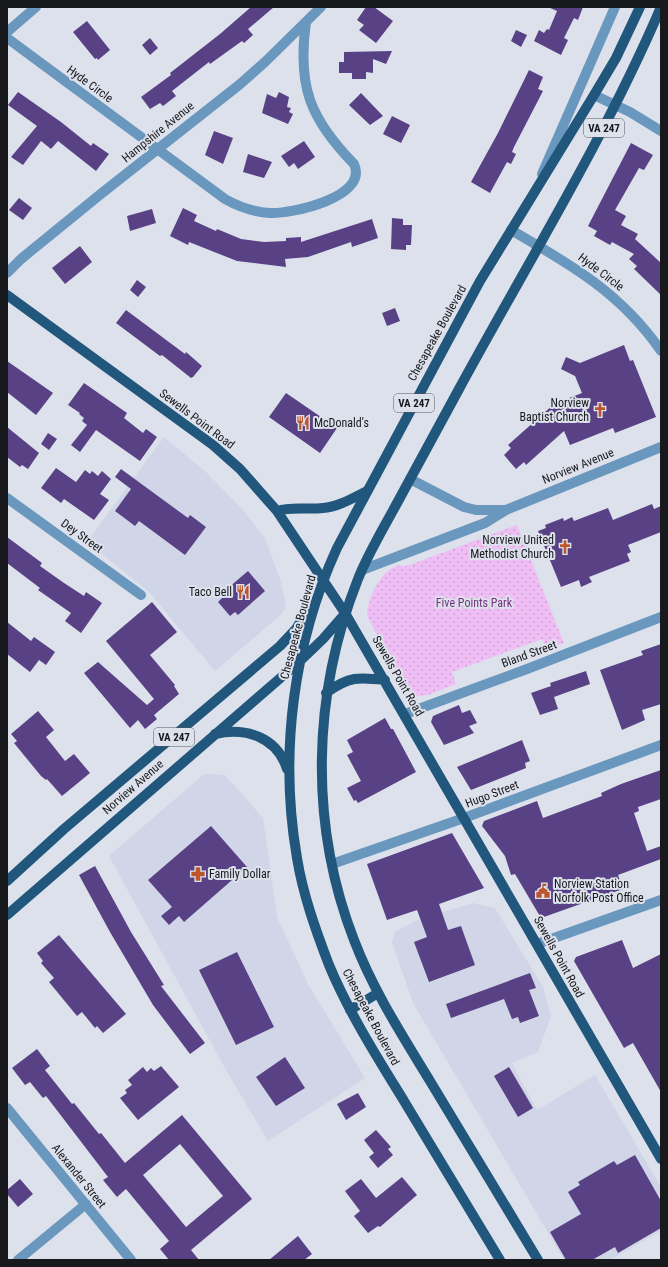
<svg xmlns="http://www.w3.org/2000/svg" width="668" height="1267" font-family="'Roboto Condensed',sans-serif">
  <defs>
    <pattern id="park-dots" width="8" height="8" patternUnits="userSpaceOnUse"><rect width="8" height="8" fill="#efbef5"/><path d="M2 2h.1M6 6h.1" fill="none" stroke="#cca3d2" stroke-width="1.8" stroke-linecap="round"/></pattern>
  </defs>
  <rect width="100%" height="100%" fill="#dde1eb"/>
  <!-- built -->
  <path fill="#d0d6e7" d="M164 437 206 472 242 509 265 538 281 582 286 607 282 614 215 671 150 593 87 542Z
    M204 774 225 775 263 818 277 917 308 984 365 1078 268 1141 226 1070 109 856Z
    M473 903 495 908 543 987 551 1016 538 1052 512 1063 537 1110 595 1075 661 1187V1231L610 1260H564L413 1003 392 942 395 932 417 920Z"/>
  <!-- park -->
  <path fill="url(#park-dots)" d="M517 525 564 643 547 649 542 639 452 672 456 684 428 695 412 697 405 692 367 615C368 599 380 571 397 566 400 565 404 566 407 566Z"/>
  <!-- building -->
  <path fill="#584285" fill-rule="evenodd" d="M251 7H274L248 29 253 35 244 43 242 41 210 64 209 62 172 91 176 96 163 106 160 103 150 109 141 97 171 75 170 73 220 34Z
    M366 7H374L393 21 376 43 359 30 364 25 357 20Z
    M548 7H583L578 20 574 18 564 38 568 40 561 55 534 41 539 30 544 33 547 29 549 30 557 11Z
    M87 21 110 50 98 60 97 58 95 59 73 32Z
    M516 30 527 35 521 47 511 41Z
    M150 38 158 48 150 55 142 45Z
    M392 51 386 64 373 59V73L366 72V79H352V73H339V62H344V52Z
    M529 70 543 77 538 89 543 91 514 147 512 152 516 154 511 164 507 162 490 193 471 182 498 133Z
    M18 92 61 122 91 146 93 143 109 154 96 171 58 141 51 149 41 141 23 165 11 157 37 126 8 105Z
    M279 92 289 97 287 107 291 108 289 112 293 114 288 124 262 113 267 94 276 98Z
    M361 93 383 116 370 125 349 105Z
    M392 116 410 125 401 143 383 134Z
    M214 131 233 138 223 164 205 155Z
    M304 141 315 157 298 169 294 163 289 167 281 156Z
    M631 143 653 155 644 170 639 168 615 210 626 216 621 225 638 234 635 239 661 263V295L634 269 637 266 629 259 634 254 612 242 610 245 594 236 597 231 588 226Z
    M248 154 272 162 264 178 243 172Z
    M19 198 32 208 23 220 9 210Z
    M183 208 197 215 194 221 216 231 217 229 241 239 264 242 286 241V238L301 237V242L372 219 378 238 352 247 351 242 308 257 285 259 286 267 237 261 189 242 188 245 170 236Z
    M152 209 156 223 130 231 127 216Z
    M392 218 403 219V225H412L411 245H406V250L391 249Z
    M80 246 92 262 65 284 52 268Z
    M137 280 146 287 138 297 130 290Z
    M395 308 400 321 387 326 382 313Z
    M126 310 185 354 186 352 202 366 193 377 191 378 162 355 160 356 116 323Z
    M624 345 630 361 633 360 656 417 615 433 613 428 570 445 564 431 526 465 524 462 516 469 504 455 511 448 508 445 554 404 582 393 575 376 561 369 566 357 580 363Z
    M7 361 53 393 36 415 7 392Z
    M84 383 127 413 124 418 143 433 146 429 157 437 140 461 96 430 80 452 71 445 87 425 82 421 84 418 79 414 80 413 68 405Z
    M286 393 337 428 320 453 269 417Z
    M7 427 39 453 28 469 22 465 20 467 7 457Z
    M48 433 57 439 49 450 41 444Z
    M56 468 76 482 85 470 90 474 92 471 98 476 102 471 111 479 100 494 109 500 94 520 64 499 61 503 41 488Z
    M121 469 188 518 190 515 206 527 185 555 139 521 135 526 115 511 131 489 115 477Z
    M652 504 654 509 661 506V532L628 545 631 552 627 554 630 561 589 577 592 582 581 587 579 580 561 587 538 531 546 528 545 525 563 518 564 521 572 517 574 521 608 508 613 520Z
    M7 537 42 563 40 566 64 583 84 596 86 592 102 603 81 633 65 621 71 613 38 590 40 588 7 563Z
    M248 571 265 591 238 615 235 612 230 616 218 602 223 597 221 594Z
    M152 602 177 632 150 655 175 685 174 686 179 694 154 715 157 719 145 729 138 720 130 728 84 673 98 662 147 705 154 699 106 641Z
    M7 622 31 641 34 637 55 652 46 665 39 660 30 672 7 654Z
    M661 644V704L642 710 645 720 622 730 600 670 643 655 641 651Z
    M586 671 590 684 554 697 558 709 540 715 531 693 551 686 550 683Z
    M459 705 462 713 470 710 477 723 469 726 474 733 444 745 431 722 433 716Z
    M38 711 54 730 46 737 65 761 74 754 90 773 62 796 47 779 46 780 41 776 14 743 17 741 11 734Z
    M385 718 391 729H393L416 772 358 803 356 800 354 801 347 788 361 781 347 755 353 752 347 740Z
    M522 740 530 761 525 763 526 768 471 790 457 767Z
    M661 770V799L638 807 639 811 634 813 647 851 661 846V859L618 875 623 889 541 918 515 874 511 875 505 856 482 826 484 821 537 801 543 818 602 796 601 793 621 784Z
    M211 826 247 867 184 922 179 916 169 925 161 916 172 907 148 880Z
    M452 833 484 888 439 904 448 930 461 926 475 965 429 982 414 942 427 937 417 910 387 920 367 864Z
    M95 866 131 932 164 985 161 986 205 1043 190 1054 153 1005 110 932 79 875Z
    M59 935 126 1014 103 1033 97 1026 95 1028 82 1012 77 1016 49 982 54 978 41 963 43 961 37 953Z
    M622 940 633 968 661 954V1092L633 1043 624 1048 574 961 576 957Z
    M237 952 274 1027 236 1045 199 970Z
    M530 973 536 988 529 990 539 1016 520 1023 518 1017 512 1019 504 999 451 1018 446 1004Z
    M37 1049 50 1066 45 1070 72 1104 74 1103 99 1134 101 1133 125 1163 182 1115 252 1199 191 1250 199 1260H169L160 1249 169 1241 126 1189 117 1197 103 1180 108 1177 46 1096 43 1098 30 1082 25 1085 12 1068ZM180 1144 223 1196 186 1227 143 1175Z
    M285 1057 305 1088 276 1106 256 1077Z
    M161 1066 179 1087 138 1120 120 1098 127 1093 125 1090 132 1085 128 1080 143 1067 147 1072 151 1068 154 1071Z
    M509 1067 533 1108 518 1117 494 1076Z
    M358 1093 366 1107 346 1120 337 1104Z
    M376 1130 391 1147 388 1149 393 1155 378 1168 369 1157 374 1153 364 1140Z
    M635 1155 661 1201V1228L618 1253 615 1247 592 1260H566L550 1232 581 1214 568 1192 580 1185 578 1182 614 1161 617 1165Z
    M402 1177 417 1195 380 1227 378 1226 368 1233 354 1216 360 1211 345 1191 361 1179 376 1198Z
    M20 1179 33 1194 18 1207 7 1194V1190Z
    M298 1236 312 1254 304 1260H269Z"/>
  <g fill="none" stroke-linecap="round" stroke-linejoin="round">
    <!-- minor -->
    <path stroke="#6997be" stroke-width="10" d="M7 32 36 7
      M7 38 225 199C239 207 255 212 270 213 292 214 369 197 354 164 310 119 297 86 306 22
      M594 95 630 112 661 131
      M542 174 615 7
      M511 230C570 264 621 293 661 351
      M7 273 21 259 102 193 239 85 265 62 321 7
      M410 479 464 507 476 510H506
      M7 498 141 595
      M362 570 485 523 506 510 661 447
      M405 714 527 669 661 617
      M332 864 464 818 661 745
      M537 944 661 900
      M7 1108 131 1260
      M18 1260 86 1204"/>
    <!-- major -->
    <path stroke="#21567d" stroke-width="10" d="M7 295 213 445 240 469 277 511 345 613 661 1159
      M277 511C293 506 306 510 323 508 338 507 353 498 367 491
      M326 693C349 676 359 677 385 680
      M215 734C246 727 277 737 287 769
      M7 881 64 829 280 646 296 629 312 602
      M7 915 300 661 323 639 343 616
      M350 1010 378 993
      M500 1260C468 1207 436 1154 404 1101 377 1057 349 1013 329 965 316 931 303 895 297 858 279 754 293 644 337 548L480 281 594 95 616 58 640 7
      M538 1260C502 1200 466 1141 430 1081 402 1035 373 990 354 940 309 824 312 695 358 579 368 554 383 529 396 505 417 466 438 427 459 389 528 262 604 140 661 7"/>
  </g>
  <!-- icons -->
  <defs>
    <symbol id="church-bare" viewBox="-9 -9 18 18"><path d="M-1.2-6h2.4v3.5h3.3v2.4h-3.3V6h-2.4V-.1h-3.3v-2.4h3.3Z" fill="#bd562c" stroke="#dde1eb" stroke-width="2.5" paint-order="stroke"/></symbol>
    <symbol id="restaurant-bare" viewBox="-9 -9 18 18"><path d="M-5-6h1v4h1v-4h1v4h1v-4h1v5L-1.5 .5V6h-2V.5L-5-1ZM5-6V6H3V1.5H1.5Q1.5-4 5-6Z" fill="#bd562c" stroke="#dde1eb" stroke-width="2.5" paint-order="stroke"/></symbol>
    <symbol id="pharmacy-bare" viewBox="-9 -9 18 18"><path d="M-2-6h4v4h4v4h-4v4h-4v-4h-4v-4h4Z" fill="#bd562c" stroke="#dde1eb" stroke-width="2.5" paint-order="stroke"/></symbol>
    <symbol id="civic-bare" viewBox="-9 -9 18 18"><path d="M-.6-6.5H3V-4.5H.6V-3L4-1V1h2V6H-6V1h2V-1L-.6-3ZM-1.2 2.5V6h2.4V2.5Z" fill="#bd562c" stroke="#dde1eb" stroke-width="2.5" paint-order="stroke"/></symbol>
  </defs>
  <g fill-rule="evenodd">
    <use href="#church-bare" x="590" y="400" width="20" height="20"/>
    <use href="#restaurant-bare" x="293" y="413" width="20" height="20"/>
    <use href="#church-bare" x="555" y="537" width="20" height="20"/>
    <use href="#restaurant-bare" x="233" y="582" width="20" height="20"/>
    <use href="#pharmacy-bare" x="188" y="864" width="20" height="20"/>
    <use href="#civic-bare" x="533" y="881" width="20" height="20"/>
  </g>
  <g text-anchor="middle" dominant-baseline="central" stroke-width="4" stroke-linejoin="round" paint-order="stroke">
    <!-- shield labels -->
    <g fill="#dde1eb" stroke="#53555b" stroke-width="1">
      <rect x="584" y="119" width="40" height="18" rx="3"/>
      <rect x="394" y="394" width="40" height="18" rx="3"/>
      <rect x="154" y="728" width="40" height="18" rx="3"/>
    </g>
    <g font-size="11" font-weight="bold" fill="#18191d">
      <text x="604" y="128">VA 247</text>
      <text x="414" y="403">VA 247</text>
      <text x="174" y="737">VA 247</text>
    </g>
    <!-- street labels -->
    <g font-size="12" fill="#18191d" stroke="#dde1eb">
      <text transform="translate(90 84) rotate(36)">Hyde Circle</text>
      <text transform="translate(158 132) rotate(-39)">Hampshire Avenue</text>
      <text transform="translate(601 272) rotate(37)">Hyde Circle</text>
      <text transform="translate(437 333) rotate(-61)">Chesapeake Boulevard</text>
      <text transform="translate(197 419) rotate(37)">Sewells Point Road</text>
      <text transform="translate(578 466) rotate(-22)">Norview Avenue</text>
      <text transform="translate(82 536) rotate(36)">Dey Street</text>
      <text transform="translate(298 627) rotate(-75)">Chesapeake Boulevard</text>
      <text transform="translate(529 654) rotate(-20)">Bland Street</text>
      <text transform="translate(398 676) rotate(60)">Sewells Point Road</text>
      <text transform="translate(133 787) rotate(-41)">Norview Avenue</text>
      <text transform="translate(492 794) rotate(-21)">Hugo Street</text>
      <text transform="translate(559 957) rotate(61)">Sewells Point Road</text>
      <text transform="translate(371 1017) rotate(62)">Chesapeake Boulevard</text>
      <text transform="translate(79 1176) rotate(51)">Alexander Street</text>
    </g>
    <!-- poi labels -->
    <g font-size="12" fill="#18191d" stroke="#dde1eb" text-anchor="end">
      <text x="589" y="403">Norview<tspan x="589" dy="14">Baptist Church</tspan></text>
      <text x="314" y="423" text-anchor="start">McDonald's</text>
      <text x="554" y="540">Norview United<tspan x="554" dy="14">Methodist Church</tspan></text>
      <text x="232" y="592">Taco Bell</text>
      <text x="209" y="874" text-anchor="start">Family Dollar</text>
      <text x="554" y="884" text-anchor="start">Norview Station<tspan x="554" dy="14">Norfolk Post Office</tspan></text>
    </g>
    <!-- park labels -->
    <g font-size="12" fill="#74317d" stroke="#dde1eb">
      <text x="474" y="603">Five Points Park</text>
    </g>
  </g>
  <!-- border -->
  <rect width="668" height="1267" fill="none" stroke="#18191d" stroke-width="16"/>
</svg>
